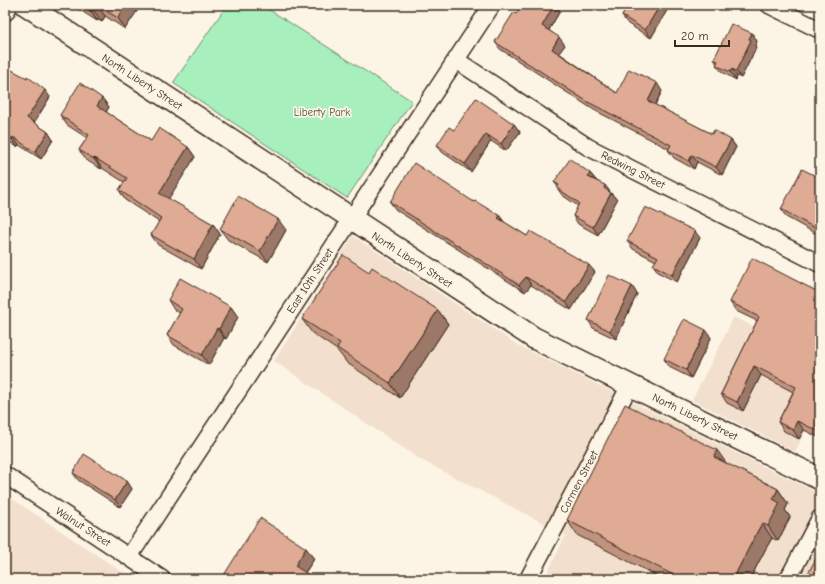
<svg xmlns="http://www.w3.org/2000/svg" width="825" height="584" font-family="'Comic Neue',sans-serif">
  <rect width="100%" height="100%" fill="#fcf5e5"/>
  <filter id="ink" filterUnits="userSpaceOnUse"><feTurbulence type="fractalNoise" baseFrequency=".025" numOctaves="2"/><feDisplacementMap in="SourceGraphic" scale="8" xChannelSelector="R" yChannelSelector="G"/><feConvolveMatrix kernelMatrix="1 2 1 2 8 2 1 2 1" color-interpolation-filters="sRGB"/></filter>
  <g filter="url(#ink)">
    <!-- built -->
    <path fill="#f3dfcd" d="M353 236 519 346 820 494V579H544L566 535 421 460 274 361Z
      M734 317 820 359V401L795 452 692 400Z
      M5 494 133 579H5Z"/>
    <!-- green -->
    <path fill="#a7efbd" stroke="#718c6e" d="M227 5H262L412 101 347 198 173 83Z"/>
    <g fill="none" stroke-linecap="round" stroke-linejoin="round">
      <defs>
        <path id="minor" d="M769 5 820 30
          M5 13 10 5
          M456 60 588 147 820 264
          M5 475 162 579
          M129 557 492 5
          M528 579 630 385
          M788 579 820 518"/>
        <path id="tertiary" d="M26 5 534 338 820 479"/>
      </defs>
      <!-- minor casing -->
      <use href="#minor" stroke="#3b2a1e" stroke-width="19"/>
      <!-- tertiary casing -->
      <use href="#tertiary" stroke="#3b2a1e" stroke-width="24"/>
      <!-- minor -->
      <use href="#minor" stroke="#fcf5e5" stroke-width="16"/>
      <!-- tertiary -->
      <use href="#tertiary" stroke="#fcf5e5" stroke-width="21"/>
    </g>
    <!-- wall -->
    <path fill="#c0937f" stroke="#3b2a1e" d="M72 5H141L125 29 105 16 102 22 98 20 97 21Z
      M616 5H670L651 38 628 24 622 16 625 11Z
      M560 11 549 30 565 45 559 53 617 93 662 91 655 105 712 134 731 140 736 147 722 175 697 162 694 169 674 158 668 150 669 149 594 110 500 49 495 42 516 14Z
      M757 41 755 46 756 48 741 78 737 76 736 80 722 72 716 65 717 64 714 59Z
      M5 74 50 97 34 123 48 132 53 140 41 159 19 145 17 147 5 139Z
      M102 98 109 107 106 112 151 141 188 147 195 157 168 199 213 224 220 234 201 269 158 245 151 235 159 222 125 200 119 190 124 182 102 168 101 169 86 160 79 150 87 138 67 125 60 115Z
      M514 124 520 132 506 151 491 141 471 172 442 152 437 145 454 130Z
      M590 173 596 180 611 193 617 200 598 235 578 224 573 216 578 206 562 195 557 188 558 187 554 182Z
      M820 178V236L786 217 781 209Z
      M390 202 504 222 527 236 595 272 571 310 531 285 525 292 396 210Z
      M220 229 286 230 268 262 228 240Z
      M700 238 677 282 659 273 653 265 656 261 633 249 627 241Z
      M369 272 438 310 448 324 400 398 347 363 337 350 312 333 302 319Z
      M632 286 637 294 616 339 593 328 588 320Z
      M820 293V438L804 430 799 439 784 431 778 422 793 392 761 375 743 411 727 403 721 394 757 321 736 311 730 302Z
      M168 300 231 307 238 317 226 339 224 338 209 365 174 345 167 335 180 313 174 310Z
      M706 330 711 338 691 378 669 367 664 359Z
      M727 464 778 489 788 504 785 510 790 517 778 541 772 538 765 550 750 579H663L577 535 567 520Z
      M73 473 127 481 132 489 120 507 78 480Z
      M306 548 314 559 305 573 315 579H227L224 575Z"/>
    <!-- shaded-wall -->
    <path fill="#9c7868" stroke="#3b2a1e" d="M126 5H141L125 29 118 18Z
      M554 5H556L560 11 547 33 542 26Z
      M660 5H670L651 38 645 30Z
      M98 6 105 16 102 22 94 11Z
      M90 9 98 20 97 21 90 11Z
      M752 33 757 41 755 46 756 48 741 78 736 71 749 39Z
      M559 37 565 45 557 56 552 49Z
      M732 69 737 76 736 80 730 72Z
      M657 83 662 91 653 109 648 101Z
      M45 90 50 97 32 126 27 118Z
      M102 98 109 107 104 116 97 106Z
      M514 124 520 132 506 151 501 144Z
      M48 132 53 140 41 159 35 152Z
      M486 134 491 141 471 172 465 164Z
      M13 137 19 145 17 147 12 139Z
      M731 140 736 147 722 175 716 167Z
      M188 147 195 157 166 203 159 193Z
      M692 155 697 162 694 169 689 161Z
      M95 158 102 168 101 169 94 159Z
      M590 173 596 181 588 177Z
      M605 185 611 193 604 188Z
      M611 193 617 200 598 235 593 227Z
      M500 216 505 223 498 218Z
      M278 219 286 230 268 262 260 251Z
      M213 224 220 234 201 269 194 259Z
      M695 231 700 238 677 282 672 275Z
      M589 265 595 272 571 310 566 302Z
      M526 277 531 285 525 292 519 285Z
      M632 286 637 294 616 339 610 331Z
      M231 307 238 317 226 339 219 329Z
      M438 310 448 324 400 398 390 383Z
      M217 328 224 338 209 365 202 355Z
      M706 330 711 338 691 378 686 370Z
      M754 366 761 375 743 411 737 402Z
      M797 421 804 430 799 439 793 430Z
      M717 450 727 464 714 457Z
      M127 481 132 489 120 507 115 500Z
      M778 489 788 504 785 510 790 517 778 541 768 526 773 499Z
      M762 523 772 538 765 550 750 579H733L755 536Z
      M306 548 314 559 302 577 295 566Z"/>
    <!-- building -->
    <path fill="#dfab94" stroke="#3b2a1e" d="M81 5H126L118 18 98 6 94 11 90 9V11Z
      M521 5H554L542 26 559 37 552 49 617 93 629 69 657 83 648 101 712 134 714 130 731 140 716 167 692 155 689 161 668 150 671 145 588 102 495 42 514 12 516 14Z
      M622 5H660L645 30 622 16 627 8Z
      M731 24 752 33 749 39 751 40 736 71 732 69 730 72 716 65 718 61 714 59Z
      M8 68 27 78V76L45 90 27 118 48 132 35 152 13 137 12 139 5 135V74Z
      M80 83 102 98 97 106 151 141 159 128 188 147 159 193 213 224 194 259 151 235 161 218 119 190 127 178 95 158 94 159 79 150 89 135 60 115Z
      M476 98 514 124 501 144 486 134 465 164 437 145 449 127 454 130Z
      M570 159 590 173 588 177 605 185 604 188 611 193 593 227 573 216 579 203 557 188 559 185 554 182Z
      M414 163 474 202 475 201 500 216 498 218 527 236 530 231 589 265 566 302 526 277 519 285 390 202Z
      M802 169 820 178V231L781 209Z
      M238 196 278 219 260 251 220 229Z
      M645 207 695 231 672 275 653 265 658 257 627 241Z
      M343 255 369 272 372 267 438 310 390 383 337 348 340 343 302 319Z
      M752 258 820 293V432L797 421 793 430 778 422 796 387 754 366 737 402 721 394 759 317 730 302Z
      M609 275 632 286 610 331 588 320Z
      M180 278 231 307 219 329 217 328 202 355 167 335 182 309 168 300Z
      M684 319 706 330 686 370 664 359Z
      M625 404 717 450 714 457 778 489 773 499 780 503 768 526 762 523 755 536 733 579H681L567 520Z
      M84 454 127 481 115 500 73 473Z
      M260 518 306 548 295 566 315 579H231L224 575Z
      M820 551V579H805Z"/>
  </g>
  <g text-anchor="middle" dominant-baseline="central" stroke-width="3.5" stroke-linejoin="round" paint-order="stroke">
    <!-- street labels -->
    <g font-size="11" fill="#3b2a1e" stroke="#fcf5e5">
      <text transform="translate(142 82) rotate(33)">North Liberty Street</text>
      <text transform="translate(633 170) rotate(27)">Redwing Street</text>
      <text transform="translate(412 260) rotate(33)">North Liberty Street</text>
      <text transform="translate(310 281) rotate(-57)">East 10th Street</text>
      <text transform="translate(695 417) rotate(26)">North Liberty Street</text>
      <text transform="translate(579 482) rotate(-62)">Carmen Street</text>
      <text transform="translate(83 527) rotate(33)">Walnut Street</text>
    </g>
    <!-- park labels -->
    <g font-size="11" fill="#51513e" stroke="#fcf5e5">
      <text x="322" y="112">Liberty Park</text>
    </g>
  </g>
  <!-- margin -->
  <rect width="825" height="584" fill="none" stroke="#fcf5e5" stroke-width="20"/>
  <rect x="10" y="10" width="805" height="564" fill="none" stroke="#3b2a1e" stroke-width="1.5" filter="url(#ink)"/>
  <!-- scale -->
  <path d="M675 40v6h54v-6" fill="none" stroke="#3b2a1e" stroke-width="2"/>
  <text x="681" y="40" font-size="12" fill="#3b2a1e" stroke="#fcf5e5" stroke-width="3" paint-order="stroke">20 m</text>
</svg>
